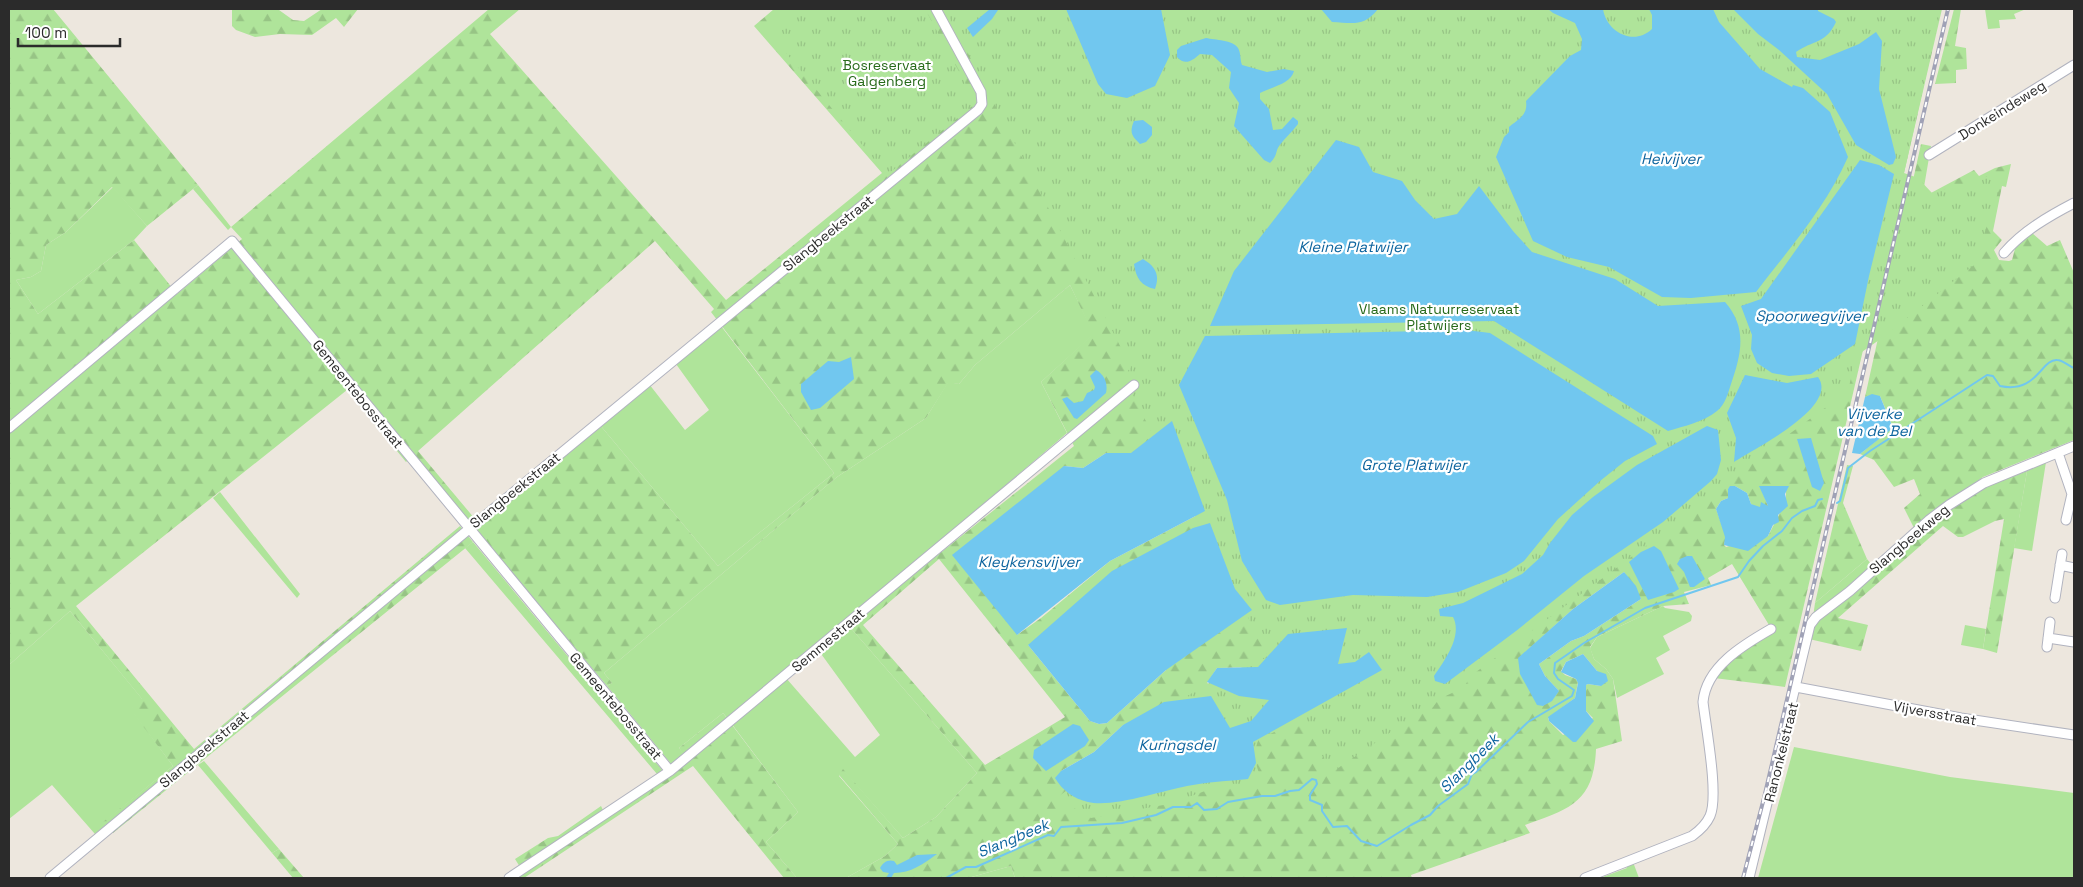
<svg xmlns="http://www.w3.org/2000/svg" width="2083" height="887" font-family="'Space Grotesk',sans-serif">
  <defs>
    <pattern id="forest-firs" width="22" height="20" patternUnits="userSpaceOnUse" patternTransform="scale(1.25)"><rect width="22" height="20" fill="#afe49a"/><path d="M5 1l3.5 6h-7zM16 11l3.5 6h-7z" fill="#97c485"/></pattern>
    <pattern id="park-tufts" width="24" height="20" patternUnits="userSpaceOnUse" patternTransform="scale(1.25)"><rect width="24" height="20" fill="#afe49a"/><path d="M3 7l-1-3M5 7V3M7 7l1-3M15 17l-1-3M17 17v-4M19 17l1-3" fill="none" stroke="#97c485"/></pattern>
  </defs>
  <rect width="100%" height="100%" fill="#ede7de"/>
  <!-- grass -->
  <path fill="#afe49a" d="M1985 9H2026L2014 14 2016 19 1999 20 2000 28 1988 29Z
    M198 185 231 227 228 230 193 189Z
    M113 187 147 226 134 240 38 314 16 280 31 277 41 271 46 245 66 232Z
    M1070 285 1094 334 1041 382 1067 433 844 623 728 719 723 713 679 748 685 755 672 765 607 686 612 683 604 673 837 477 926 418 948 382 959 384 975 365Z
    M721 326 834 473 718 566 600 425 649 384 685 430 709 410 676 364Z
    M2046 462 2032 551 2014 548 2027 471Z
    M220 492 300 594 297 598 213 498Z
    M473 542 663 771 657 774 465 548Z
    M1867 559 1872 565 1813 617 1815 603Z
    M1663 606 1665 608 1689 612 1692 616 1691 621 1663 636 1670 650 1656 658 1664 674 1617 698 1613 679 1606 669 1594 659 1590 648 1597 637Z
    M70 611 143 700 131 709 173 766 104 822 106 825 95 834 52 785 9 819V665Z
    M1965 625 1986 629 1983 649 1961 645Z
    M849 626 977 773 936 817 903 838 843 770 839 776 898 844 885 856 846 878H797L766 842 798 812 731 723 786 678 855 757 880 735 819 651Z
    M1794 747 1950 777 2074 793V878H1758Z
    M204 761 279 849 272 853 198 765Z
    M1633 862 1639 878H1600L1627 868 1625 865Z
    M1011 866 1015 878H968Z"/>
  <!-- forest -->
  <path fill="url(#forest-firs)" fill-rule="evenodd" d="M9 9H53L198 185 147 226 112 187 66 232 46 245 41 271 31 277 16 280 38 314 134 240 177 294 242 239 231 227 489 9H520L490 34 726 300 882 173 754 26 774 9H1942L1785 687 1714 678 1747 647 1772 630 1732 564 1708 578 1711 585 1684 592 1689 604 1663 606 1597 637 1590 647 1594 659 1606 669 1613 679 1622 741 1596 749C1594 802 1570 809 1525 825L1530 833 1411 875 1412 878H1015L1011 866 968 878H846L885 856 898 844 839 775 843 769 903 838 936 817 977 773 849 626 1074 446 1041 382 1093 334 1070 285 975 365 959 384 948 383 926 418 837 477 604 673 612 683 607 686 474 528 600 425 718 566 834 473 711 312 714 309 655 241 418 451 475 519 469 523 412 456 406 462 347 390 76 606 194 749 460 526 473 542 113 833 103 822 173 766 130 709 142 699 70 611 9 665ZM1106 453H1131L1205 511 1110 561 1041 618 1017 635 1064 466 1083 468ZM1735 486 1747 493 1751 504 1757 508 1768 506 1760 486 1786 490V501L1768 536 1726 547 1724 545 1726 537 1716 509 1721 501 1728 498V489ZM939 559 1065 717 985 765 863 625ZM1624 572 1641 599 1584 636 1571 641 1539 664 1545 676 1559 691 1519 658 1573 609ZM1028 645 1166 670 1107 723 1099 724 1090 721ZM1583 654 1597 671 1601 686 1588 684 1586 685V711L1593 718 1563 735 1549 721 1548 718 1575 698 1578 682 1576 679 1565 675 1561 671 1566 662ZM1259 667 1253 742 1061 771 1094 752 1123 725 1239 696 1207 683 1217 668Z
    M232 9 279 10 293 20 304 21 322 9H358L344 27 336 18 312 35 280 34 255 37 236 30 232 26Z
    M1954 9H1961L1955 46 1966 48 1967 69 1956 70V83L1935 84Z
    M1921 144 1931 146 1924 187 1929 194 1974 170 1979 176 1995 168 2011 164 2006 187 2002 186 1993 231 2002 240 1994 250 1999 260 2009 261 2012 260 2016 245 2032 233 2047 246 2060 240 2074 273V440L1983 477 1914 528 1904 508 1920 494 1914 479 1894 487 1874 460 1860 454 1893 427 1880 396 1865 397Z
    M1847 465 1853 466 1843 503 1867 559 1815 603Z
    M2027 471 1997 653 1983 649 2004 519 1995 521 1963 537H1958L1943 526 1838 618 1868 625 1861 651 1809 639 1813 627 1830 608 1952 509 1985 487Z
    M723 713 798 812 766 842 797 878H784L693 766 524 878H504L520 867 515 859 548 838 558 836 601 806 604 812 684 755 679 748Z
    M279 849 304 878H293L272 853Z"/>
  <!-- park -->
  <path fill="url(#park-tufts)" d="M789 9H925L976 103 887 175 767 30Z
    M945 9H1941L1904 173 1918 178 1932 193 1999 173V189L1974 265 1882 338 1856 356 1848 391 1758 457 1658 537 1472 675 1463 688 1439 699 1433 707 1416 715 1331 773 1303 719 1259 739C1253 750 1255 768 1262 778L1256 785 1219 786 1169 804 1091 818 1057 798 1072 786 1123 725 1168 707 1220 677 1268 656 1123 377 1131 367Z"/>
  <!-- water -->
  <path fill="#71c7ef" d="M990 9H1003L998 10 992 19 973 37 967 28Z
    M1066 9H1161L1170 55 1155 86 1127 98 1106 94 1098 84Z
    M1321 9H1378C1364 27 1353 23 1332 22Z
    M1548 9H1603C1606 31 1633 47 1652 29V15L1649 9H1713L1719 22 1760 69 1792 87 1793 85 1803 88 1830 112 1848 157C1826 207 1789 249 1756 292L1691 298 1662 297 1609 267 1567 257 1533 241 1496 157 1504 137 1509 132V127C1519 119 1528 115 1526 101L1570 56 1581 50 1582 39 1575 23 1553 13Z
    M1733 9H1818V11L1834 19 1836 22C1826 44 1813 40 1796 52L1797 57 1820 60 1859 44 1876 32 1882 41 1879 89 1896 157 1893 164 1889 165 1856 145 1827 94 1779 50 1758 34Z
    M1206 38C1215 40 1233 40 1238 48 1241 53 1240 60 1242 65L1267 72 1284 69 1294 71C1291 84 1271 87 1260 93V99L1269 109 1273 130 1282 129 1293 117 1298 121V124C1292 132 1285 138 1279 146 1275 152 1278 155 1270 163L1264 160 1234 126 1239 103 1229 88 1231 72 1212 55 1200 54C1192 61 1185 66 1177 57V50L1181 46Z
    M1143 120 1152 127V135L1146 142 1140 144C1132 136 1129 133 1134 121Z
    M1336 140 1359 147 1373 172 1402 181 1415 200 1434 219 1457 214 1479 186 1513 231 1532 252 1615 279 1658 306 1725 302C1748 328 1741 355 1731 384 1728 393 1725 405 1717 411 1704 422 1684 426 1668 431L1494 321 1210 326 1234 271Z
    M1860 160 1879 165 1894 174 1869 276 1855 344 1811 374 1789 376 1772 373 1757 363 1751 349 1752 335 1741 306 1761 299Z
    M1143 259C1156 267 1160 275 1155 289 1141 286 1136 278 1134 264Z
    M1466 330 1490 333 1653 436 1657 444 1625 461 1600 481 1558 519 1524 561 1506 573 1458 592 1427 597 1353 595 1280 605 1266 600 1242 561 1227 500 1179 385 1205 336Z
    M851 357 854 379 820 408 811 410 801 392V384L828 361 839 362Z
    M1096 370C1105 375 1108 384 1106 393L1077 419 1074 418 1062 399 1067 397 1074 403 1083 401 1087 393 1094 390 1095 387 1090 376Z
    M1745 375 1787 383 1818 377C1840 407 1752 450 1734 462L1736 438 1727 413Z
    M1872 394 1880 396 1893 428 1860 454 1852 453 1865 397Z
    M1172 421 1205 511 1110 561 1017 635 952 555 1064 466 1083 468 1106 453H1131Z
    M1707 426 1718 430 1721 460 1717 474 1711 481 1663 522 1584 576 1516 631 1445 684 1435 681 1434 676C1444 661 1463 636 1453 617L1440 616 1439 609 1463 603 1522 574 1543 555 1550 543 1572 515 1593 497 1637 465Z
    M1811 438 1824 483 1820 491 1812 487 1797 439Z
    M1730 486H1735L1747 493 1751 504 1760 507 1761 502 1768 506 1759 486H1789L1785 494 1788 506 1778 515 1779 522 1773 525 1768 536 1748 551 1724 545 1725 537 1716 509 1721 501 1728 498V489Z
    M1210 523 1235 589 1252 610 1166 670 1107 723 1099 724 1090 721 1028 645 1112 571 1193 528Z
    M1654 546 1661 551 1679 589 1674 592 1648 600 1629 562 1641 552Z
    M1687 556H1692L1705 579 1694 587H1690L1684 572 1677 564 1680 559Z
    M1624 572 1636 586 1641 599 1584 636 1571 641 1539 664 1545 676 1559 691 1552 701 1543 706 1537 705 1520 674 1518 658 1573 609Z
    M1347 628 1338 664 1355 662 1369 652 1382 670 1253 742 1256 763 1248 779C1228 781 1207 782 1187 786 1161 791 1112 808 1088 802 1074 799 1062 790 1055 778L1061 771 1094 752 1123 725 1164 702 1211 696 1230 728 1251 721 1269 700 1239 696 1207 682 1217 668 1258 667 1288 634Z
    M1583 654 1597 671 1606 674 1608 681 1601 686 1588 684 1586 685V711L1594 721 1576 742H1573L1549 721 1548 717 1575 698 1578 683 1576 679 1561 672 1566 662Z
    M1073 724 1080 726 1089 740 1085 746 1046 771 1033 758 1034 750Z
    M937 854C923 864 911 873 894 873L891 878H886L889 873 883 872 880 868C883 863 887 859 894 861L897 865 917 855Z"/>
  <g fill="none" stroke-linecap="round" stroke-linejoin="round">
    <!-- stream -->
    <path stroke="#71c7ef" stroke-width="2" d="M1837 503 1840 501 1848 468 1870 451 1987 375 1993 376 2000 386C2037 394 2041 359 2057 360 2063 360 2068 366 2074 368
      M946 878 966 867H976L1048 835 1054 836 1061 827 1122 823 1156 815 1173 807H1191L1197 803 1204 810 1217 809 1228 802 1262 796H1275L1290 791 1299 790 1312 779 1316 780 1317 784 1310 795V800L1322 805V811L1333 827 1347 826 1361 841 1377 846 1411 825 1430 815 1438 806 1468 784 1472 774 1476 772 1528 722 1572 696 1574 690 1558 679 1554 673 1555 663 1584 643 1645 608 1738 577 1749 561 1763 546 1782 531 1792 518 1802 511 1815 506 1818 500 1822 499"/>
    <defs>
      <path id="minor" d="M1929 155 2074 65
        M2004 253C2023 231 2049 216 2074 203
        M9 428 232 241 670 771
        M2058 453 2072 494 2066 520
        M2060 565 2074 568
        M2055 598 2062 554
        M2048 638 2074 642
        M2047 647 2050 622
        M1796 687 1961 718 2074 735
        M50 878 469 529 978 110 982 104 981 92 936 9
        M509 878 670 771 1134 385
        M1585 878 1692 836C1699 831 1706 825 1710 816 1719 795 1706 728 1703 702 1706 667 1743 645 1771 629
        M1749 878 1810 625 1816 617 1850 591 1929 520 1949 505 1984 483 2074 446"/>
    </defs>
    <!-- minor casing -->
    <use href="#minor" stroke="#b1b3bf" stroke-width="11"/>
    <!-- minor -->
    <use href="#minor" stroke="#fff" stroke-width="9"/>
    <defs>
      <path id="rail" d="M1743 878 1764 798 1948 9"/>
    </defs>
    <!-- rail casing -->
    <use href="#rail" stroke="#a0a2b6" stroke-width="4"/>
    <!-- rail -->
    <use href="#rail" stroke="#fff" stroke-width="2" stroke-dasharray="5.5" stroke-linecap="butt"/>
  </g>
  <g text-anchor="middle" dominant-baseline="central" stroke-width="4.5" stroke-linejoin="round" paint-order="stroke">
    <!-- park labels -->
    <g font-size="14" fill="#276a1a" stroke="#fff">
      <text x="887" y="65">Bosreservaat<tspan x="887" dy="16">Galgenberg</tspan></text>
      <text x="1439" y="309">Vlaams Natuurreservaat<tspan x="1439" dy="16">Platwijers</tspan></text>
    </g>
    <!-- street labels -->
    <g font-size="14" fill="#2b2b2b" stroke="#fff">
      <text transform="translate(2002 110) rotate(-32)">Donkeindeweg</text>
      <text transform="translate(828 233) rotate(-39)">Slangbeekstraat</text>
      <text transform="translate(358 394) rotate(51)">Gemeentebosstraat</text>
      <text transform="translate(515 490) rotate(-39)">Slangbeekstraat</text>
      <text transform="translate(1909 539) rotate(-40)">Slangbeekweg</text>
      <text transform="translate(828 640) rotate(-40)">Semmestraat</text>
      <text transform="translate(616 706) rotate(50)">Gemeentebosstraat</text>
      <text transform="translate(1935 713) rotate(10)">Vijversstraat</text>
      <text transform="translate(204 749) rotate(-40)">Slangbeekstraat</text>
      <text transform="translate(1781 752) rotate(-76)">Ranonkelstraat</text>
    </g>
    <!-- water labels -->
    <g font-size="15" font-style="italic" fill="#0d649e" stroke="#fff">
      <text x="1671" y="158">Heivijver</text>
      <text x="1353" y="246">Kleine Platwijer</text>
      <text x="1811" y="315">Spoorwegvijver</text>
      <text x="1874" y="413">Vijverke<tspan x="1874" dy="17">van de Bel</tspan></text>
      <text x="1414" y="464">Grote Platwijer</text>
      <text x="1029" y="561">Kleykensvijver</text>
      <text x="1177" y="744">Kuringsdel</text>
      <text transform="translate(1469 763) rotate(-45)">Slangbeek</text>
      <text transform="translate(1013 838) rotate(-23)">Slangbeek</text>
    </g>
  </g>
  <!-- border -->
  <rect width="2083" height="887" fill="none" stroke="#2b2b2b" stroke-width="20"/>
  <!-- scale -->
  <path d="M18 38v8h102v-8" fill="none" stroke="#2b2b2b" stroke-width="2.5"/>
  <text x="25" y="38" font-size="15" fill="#2b2b2b" stroke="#ffffff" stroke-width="4" paint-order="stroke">100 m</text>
</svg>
